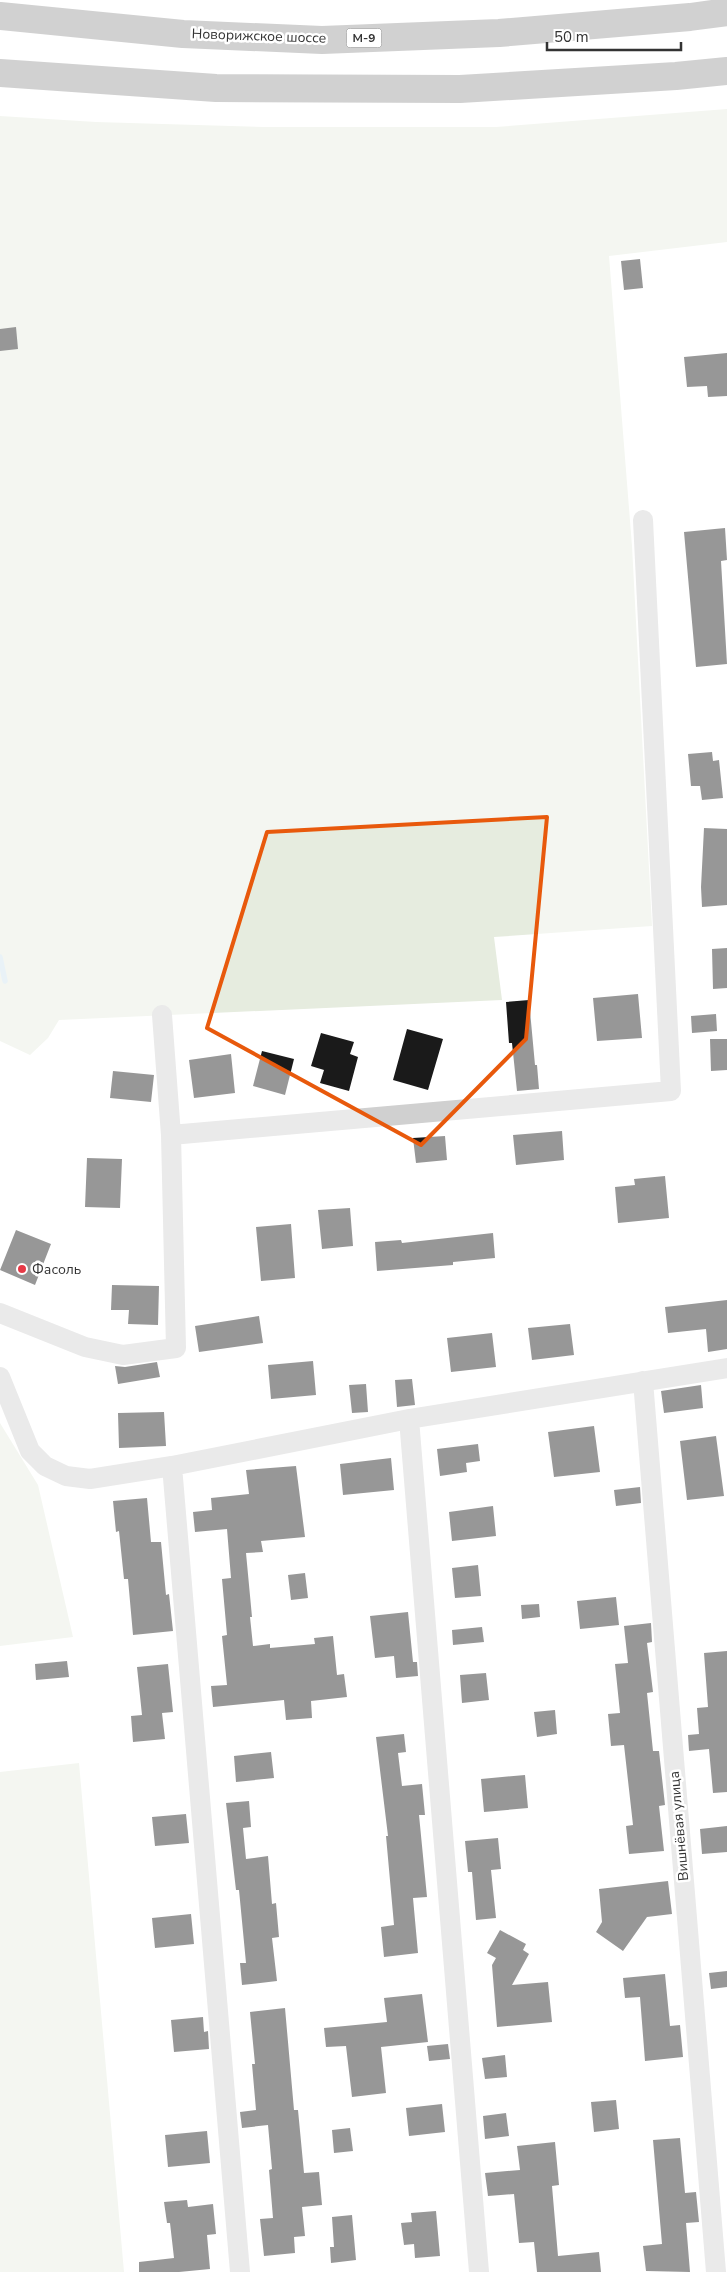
<svg xmlns="http://www.w3.org/2000/svg" width="727" height="2272" font-family="'Nunito Sans',sans-serif">
  <rect width="100%" height="100%" fill="#fff"/>
  <!-- green -->
  <path fill="#e6ecdf" d="M727 109V242L609 256 632 546 652 926 494 937 502 1000 59 1020 48 1038 30 1055 0 1041V116L96 122 264 127H496Z
    M0 1423 38 1485 73 1637 0 1646Z
    M79 1763 124 2272H0V1772Z"/>
  <g fill="none" stroke-linecap="round" stroke-linejoin="round">
    <!-- stream -->
    <path stroke="#cfe2ee" stroke-width="5.5" d="M0 957 5 981"/>
  </g>
  <!-- building -->
  <path fill="#1a1a1a" d="M640 259 643 288 624 290 621 261Z
    M16 327 18 349 0 351V329Z
    M727 353V396L708 397 707 386 687 387 684 357Z
    M725 528 727 560 721 561 727 664 696 667 684 532Z
    M712 752 713 761 719 760 723 798 702 800 700 786H691L688 754Z
    M704 828 727 829V905L702 907 701 887Z
    M727 948V988L713 989 712 949Z
    M638 994 642 1038 597 1041 593 998Z
    M529 1000 535 1065H537L539 1089 517 1091 512 1043H509L506 1002Z
    M716 1014 717 1031 692 1033 691 1016Z
    M407 1029 443 1039 428 1090 393 1080Z
    M321 1033 354 1042 350 1054 358 1057 349 1091 320 1083 324 1070 311 1066Z
    M710 1039H727V1070L711 1071Z
    M262 1051 294 1059 285 1095 253 1086Z
    M231 1054 235 1093 194 1098 189 1060Z
    M113 1071 154 1075 151 1102 110 1098Z
    M562 1131 564 1160 516 1165 513 1135Z
    M445 1136 447 1160 416 1163 413 1138Z
    M87 1158 122 1159 120 1208 85 1207Z
    M665 1176 669 1218 618 1223 615 1187 635 1185 634 1179Z
    M350 1208 353 1246 322 1249 318 1210Z
    M291 1224 295 1278 261 1281 256 1227Z
    M16 1230 51 1244 35 1285 0 1270Z
    M493 1233 495 1258 453 1262V1265L377 1271 375 1242 401 1240 402 1243Z
    M112 1285 159 1286 158 1325 128 1324 129 1310H111Z
    M727 1300V1349L708 1352 706 1329 668 1333 665 1307Z
    M259 1316 263 1343 199 1352 195 1326Z
    M570 1324 574 1355 532 1360 528 1328Z
    M492 1333 496 1367 451 1372 447 1338Z
    M313 1361 316 1395 271 1399 268 1365Z
    M157 1362 160 1377 118 1384 115 1366 125 1367Z
    M412 1379 415 1405 397 1407 395 1380Z
    M366 1384 368 1412 352 1413 349 1385Z
    M701 1385 703 1408 664 1413 661 1391Z
    M164 1412 166 1446 119 1448 118 1413Z
    M594 1426 600 1472 554 1477 548 1432Z
    M716 1436 724 1496 687 1500 680 1441Z
    M478 1444 480 1461 466 1463 467 1472 440 1476 437 1449Z
    M391 1458 394 1490 343 1495 340 1464Z
    M296 1466 305 1537 261 1541 263 1552 246 1553 252 1617H250L253 1646 270 1644V1648L315 1644 314 1638 333 1636 337 1675 344 1674 347 1697 311 1701 312 1718 286 1720 284 1700 213 1707 211 1686 227 1685 222 1636 227 1635 222 1579 231 1578 227 1529 195 1532 193 1512 212 1510 211 1498 249 1494 246 1470Z
    M640 1487 641 1503 616 1506 614 1490Z
    M147 1498 151 1542H161L166 1595 169 1594 173 1631 133 1635 128 1579H124L119 1531 116 1532 113 1501Z
    M493 1506 496 1536 452 1541 449 1512Z
    M478 1565 481 1596 455 1598 452 1568Z
    M305 1573 308 1598 291 1600 288 1575Z
    M616 1597 619 1625 580 1629 577 1601Z
    M539 1604 540 1617 522 1619 521 1605Z
    M408 1612 413 1662H417L418 1676 396 1678 394 1656 375 1658 370 1616Z
    M651 1623 652 1642 647 1643 653 1692 647 1693 653 1751H659L665 1805 659 1806 664 1851 629 1854 626 1826 633 1825 624 1745 611 1746 608 1714 620 1713 615 1664 628 1663 624 1626Z
    M482 1627 484 1642 453 1645 452 1630Z
    M727 1651V1792L713 1793 709 1749 689 1751 688 1735 699 1734 697 1708 708 1707 704 1653Z
    M67 1661 69 1677 36 1680 35 1664Z
    M168 1664 173 1712 162 1713 165 1739 133 1742 131 1716 142 1715 137 1667Z
    M486 1673 489 1700 462 1703 460 1675Z
    M555 1710 557 1734 537 1737 534 1712Z
    M404 1734 406 1752 398 1753 402 1786 422 1784 425 1815H419L427 1897 413 1898 418 1953 384 1957 381 1927 394 1925 386 1836H388L376 1737Z
    M271 1752 274 1778 236 1782 234 1756Z
    M525 1775 528 1808 484 1812 481 1779Z
    M249 1801 251 1827 243 1828 246 1859 268 1856 272 1904 276 1903 279 1937 272 1938 277 1981 242 1985 240 1963H246L239 1890H236L226 1803Z
    M186 1814 189 1843 155 1846 152 1817Z
    M727 1826V1852L702 1854 700 1829Z
    M498 1838 501 1869 491 1870 496 1918 476 1920 472 1872H468L465 1841Z
    M668 1881 672 1914 647 1917 623 1951 596 1932 602 1922 599 1889Z
    M191 1914 194 1944 155 1948 152 1918Z
    M500 1930 526 1944 523 1950 529 1954 512 1985 548 1982 552 2022 497 2027 492 1965 496 1958 487 1953Z
    M727 1971V1987L711 1989 709 1973Z
    M665 1974 670 2026 680 2025 683 2057 645 2061 640 1997 625 1998 623 1978Z
    M422 1994 428 2042 381 2047 386 2093 352 2097 346 2046 326 2047 324 2028 387 2022 384 1998Z
    M285 2008 294 2110H298L304 2173 319 2172 322 2205 302 2207 305 2236 294 2237 295 2253 264 2256 260 2219 273 2218 269 2170 272 2169 268 2125 242 2128 240 2112 256 2110 252 2064H255L250 2012Z
    M203 2017 204 2032 208 2031 209 2049 174 2052 171 2020Z
    M448 2044 450 2059 429 2061 427 2046Z
    M505 2055 507 2077 485 2079 482 2058Z
    M616 2100 619 2129 594 2132 591 2102Z
    M442 2104 445 2132 409 2136 406 2108Z
    M506 2113 509 2136 485 2139 483 2116Z
    M350 2128 353 2151 334 2153 332 2130Z
    M207 2131 210 2163 168 2167 165 2135Z
    M680 2138 685 2193 696 2192 699 2222 686 2223 690 2272 646 2271 643 2246 662 2244 653 2140Z
    M555 2142 559 2185 552 2186 558 2256 599 2252 601 2272H537L534 2242 519 2243 514 2194 488 2196 485 2173 520 2170 517 2146Z
    M187 2200 188 2207 213 2204 216 2234 207 2235 210 2269 179 2272H139V2262L174 2258 170 2223H167L164 2202Z
    M436 2211 440 2256 415 2258 414 2244 404 2245 401 2223 412 2222 411 2213Z
    M352 2215 356 2260 331 2263 330 2247H334L332 2217Z"/>
  <g fill="none" stroke-linecap="round" stroke-linejoin="round">
    <!-- street -->
    <path stroke="#d0d0d0" stroke-width="20" d="M162 1015 171 1135
      M0 1313 85 1347 123 1355 176 1348 171 1135 671 1091 643 520
      M0 1377 30 1451 45 1466 66 1476 90 1479 172 1466 409 1419 727 1368
      M643 1381 716 2272
      M409 1419 479 2272
      M172 1466 240 2272"/>
    <!-- highway -->
    <path stroke="#9a9a9a" stroke-width="28" d="M0 16 183 34 322 40 499 33 690 17 727 12
      M0 73 216 88 460 89 676 76 727 71"/>
  </g>
  <!-- marked area -->
  <path d="M0 0H727V2272H0ZM547 817 526 1039 421 1145 207 1028 267 832Z" fill="#fff" fill-opacity=".55" fill-rule="evenodd"/>
  <path fill="none" stroke="#e8590c" stroke-width="4" stroke-linejoin="round" d="M547 817 526 1039 421 1145 207 1028 267 832Z"/>
  <!-- markers -->
  <circle fill="#e63946" stroke="#fff" stroke-width="2" cx="22" cy="1269" r="5"/>
  <g text-anchor="middle" dominant-baseline="central" stroke-width="5" stroke-linejoin="round" paint-order="stroke">
    <!-- shield labels -->
    <rect fill="#fff" stroke="#707070" stroke-width="1" x="346.5" y="28.5" width="35" height="19" rx="4"/>
    <g font-size="12" font-weight="bold" fill="#333">
      <text x="364" y="38">М-9</text>
    </g>
    <!-- street labels -->
    <g font-size="14" fill="#333" stroke="#fff">
      <text transform="translate(259 36) rotate(2)">Новорижское шоссе</text>
      <text transform="translate(679 1826) rotate(-95)">Вишнёвая улица</text>
    </g>
    <!-- poi labels -->
    <g font-size="14" fill="#333" stroke="#fff" text-anchor="start">
      <text x="32" y="1269">Фасоль</text>
    </g>
  </g>
  <!-- scale -->
  <path d="M547 42v8h134v-8" fill="none" stroke="#333333" stroke-width="2.5"/>
  <text x="554" y="42" font-size="15" fill="#333333" stroke="#ffffff" stroke-width="4" paint-order="stroke">50 m</text>
</svg>
